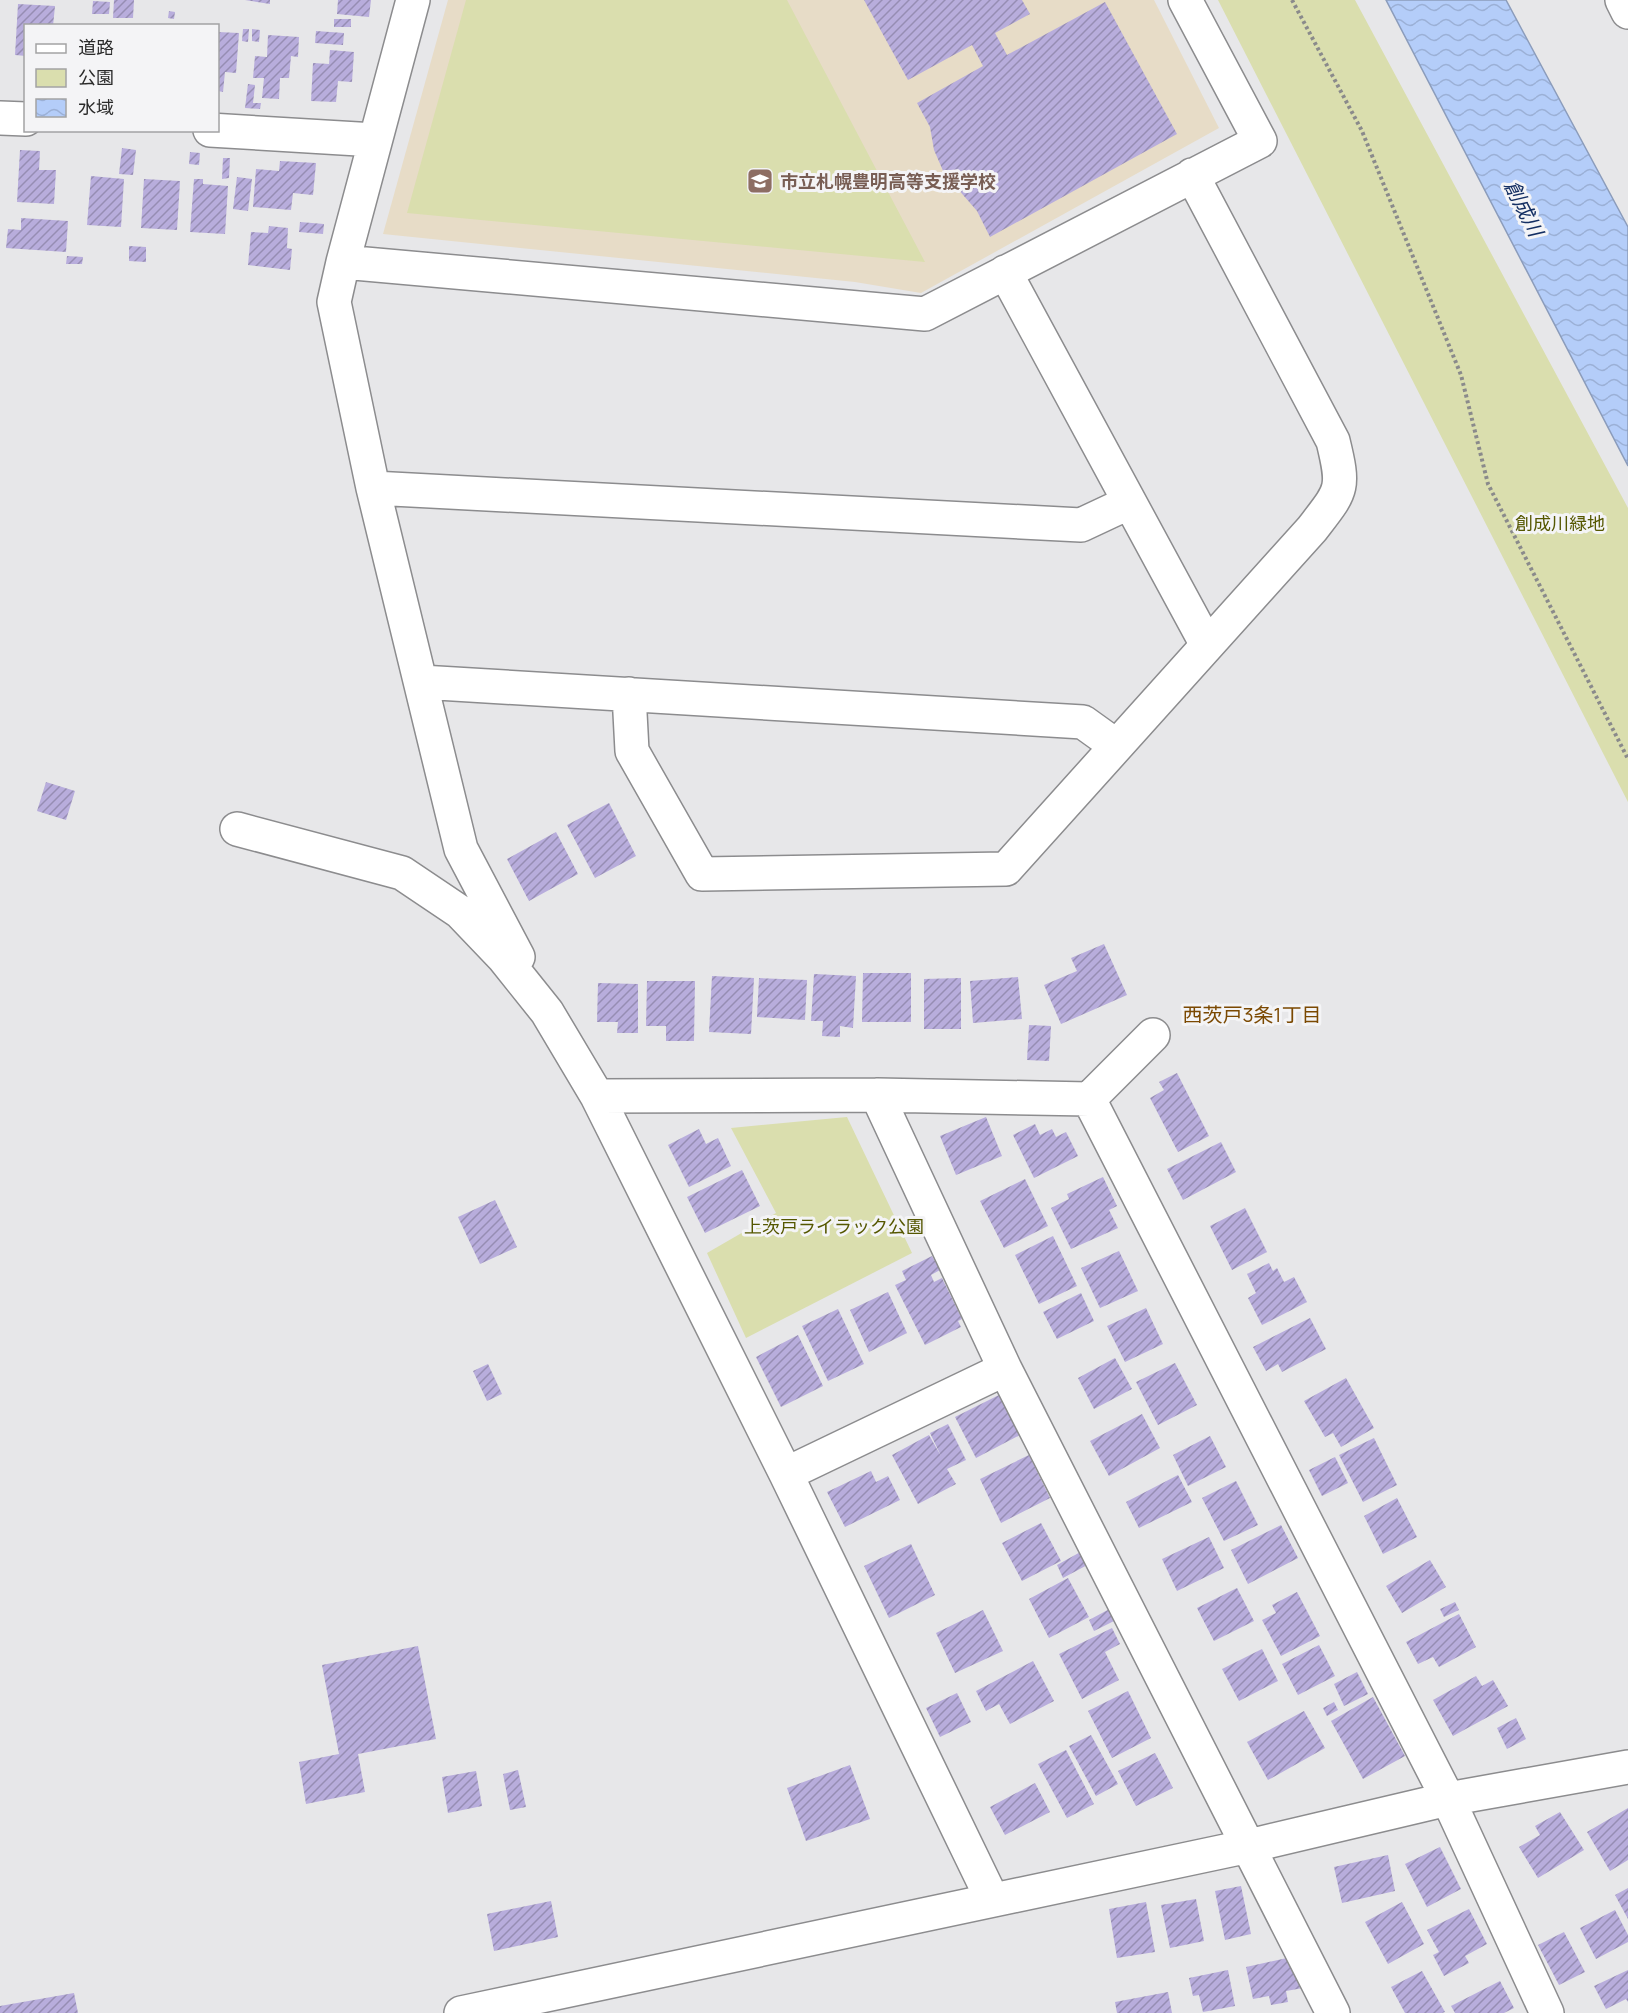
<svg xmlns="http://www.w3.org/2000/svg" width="1628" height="2013" font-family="Manrope,'Noto Sans JP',sans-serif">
  <defs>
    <pattern id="water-waves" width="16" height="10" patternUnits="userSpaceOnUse" patternTransform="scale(1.5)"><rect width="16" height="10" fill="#b4cdf9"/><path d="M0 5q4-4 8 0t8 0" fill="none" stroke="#9bb0d6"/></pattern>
    <pattern id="building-hatch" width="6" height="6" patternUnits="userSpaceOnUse" patternTransform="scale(1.5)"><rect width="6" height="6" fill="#b8addc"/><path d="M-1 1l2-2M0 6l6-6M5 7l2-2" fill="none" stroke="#968db3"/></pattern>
  </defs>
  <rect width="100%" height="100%" fill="#e7e7e9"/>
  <!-- education -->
  <path fill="#e7dcc7" d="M448 0H1154L1219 128 921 293 855 282 383 234Z"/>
  <!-- park -->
  <path fill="#dadeae" d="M466 0H787L925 262 407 213Z
    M1218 0H1355L1628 508V802Z
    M847 1117 912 1253 746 1338 707 1253 776 1213 731 1128Z"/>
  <!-- water -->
  <path fill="url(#water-waves)" stroke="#8b9cbb" stroke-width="1.5" d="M1386 0H1506L1628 227V466Z"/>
  <!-- building -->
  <path fill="url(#building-hatch)" d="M114 0H134L133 18H113Z
    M245 0H270V4Z
    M338 0H371L369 17 337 14Z
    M864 0H1022L1030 14 995 33 1007 55 1105 2 1177 134 990 237 977 211 944 173 934 150 930 127 917 103 983 66 972 45 908 80Z
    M93 1 110 2 109 14H92Z
    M18 4 55 6 53 26H26V56L15 55Z
    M169 11 175 12 174 19 168 18Z
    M334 19H351V27H334Z
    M243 29H249L248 42 242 41Z
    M252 29 260 30 259 42 252 41Z
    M316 31 344 33 343 45 315 43Z
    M218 32 239 33 236 73 225 72 223 92 218 91Z
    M268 35 299 37 298 57 291 56 289 78H280L279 99 262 98 264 78H253L255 56 267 57Z
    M330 50 354 52 352 82 338 81 336 102 311 101 313 63 329 64Z
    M248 84 255 85 253 103H261L260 109 245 108Z
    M122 148 136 150 133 175 119 174Z
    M20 150 40 151 39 170H56L54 204 17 202Z
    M190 152 200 153 199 165 189 164Z
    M223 158H230L229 178 222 179Z
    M280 161 316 163 313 195 293 193 291 210 253 207 256 169 279 171Z
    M91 176 124 179 121 227 87 225Z
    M237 177 252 179 248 211 233 209Z
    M144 179 180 181 177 230 141 228Z
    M194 179H203V184L228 186 225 234 190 232Z
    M21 218 68 221 66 252 6 248 8 229 21 230Z
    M300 222 324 224 323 234 299 232Z
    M269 226 288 228 287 248 292 249 290 270 248 265 251 232 268 233Z
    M129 246 146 247V262L129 261Z
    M67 256 83 257 82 264H66Z
    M46 782 75 791 66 820 37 811Z
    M609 803 636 856 595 878 567 825Z
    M556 832 578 874 529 901 507 859Z
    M1104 944 1127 995 1061 1024 1044 985 1077 971 1071 958Z
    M863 973H911V1022H862Z
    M814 974 856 976 853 1028 840 1026V1037L822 1036 823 1021H811Z
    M712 976 754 978 751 1034 709 1032Z
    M1018 977 1022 1019 973 1023 970 981Z
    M759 978 807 980 805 1020 757 1017Z
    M961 978V1029H924V979Z
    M647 981H695L694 1041H666V1026H646Z
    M598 983 638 984V1033H617L618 1022H597Z
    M1029 1025 1051 1026 1049 1061 1027 1060Z
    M1177 1073 1209 1136 1178 1152 1150 1098 1164 1090 1159 1082Z
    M986 1117 1002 1156 956 1175 940 1136Z
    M1035 1124 1040 1135 1052 1129 1056 1137 1066 1132 1078 1156 1034 1178 1013 1135Z
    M699 1129 706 1144 718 1138 731 1166 689 1187 668 1145Z
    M1221 1142 1236 1172 1183 1200 1167 1169Z
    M742 1170 760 1206 705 1233 687 1197Z
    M1103 1177 1117 1206 1109 1210 1118 1228 1071 1249 1051 1208 1069 1199 1067 1194Z
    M1025 1179 1048 1226 1004 1248 980 1201Z
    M495 1200 517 1247 480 1264 458 1217Z
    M1245 1208 1267 1252 1232 1270 1210 1226Z
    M1053 1236 1077 1286 1039 1304 1015 1255Z
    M1119 1251 1138 1291 1100 1308 1081 1268Z
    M932 1256 940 1270 931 1275 934 1282 942 1278 962 1319 958 1321 961 1327 925 1345 895 1285 906 1280 902 1271Z
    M1269 1263 1273 1271 1277 1268 1284 1282 1294 1277 1307 1302 1262 1325 1248 1298 1256 1293 1247 1274Z
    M888 1292 907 1333 869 1352 850 1310Z
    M1081 1293 1094 1321 1057 1339 1043 1312Z
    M1146 1308 1163 1344 1125 1362 1107 1326Z
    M838 1309 864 1364 828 1381 802 1326Z
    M1310 1318 1326 1349 1282 1372 1278 1364 1266 1371 1253 1347Z
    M798 1335 823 1386 781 1407 756 1357Z
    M1115 1358 1132 1389 1094 1409 1078 1378Z
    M1175 1363 1197 1405 1158 1425 1136 1382Z
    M488 1364 502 1394 487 1401 473 1371Z
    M1346 1378 1374 1428 1341 1447 1333 1433 1325 1437 1304 1401Z
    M1001 1394 1022 1434 976 1458 955 1417Z
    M1142 1414 1160 1448 1109 1476 1090 1441Z
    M948 1424 966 1460 947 1469 956 1484 918 1504 892 1455 929 1435 941 1456 930 1433Z
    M1210 1436 1226 1467 1188 1486 1173 1455Z
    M1374 1438 1397 1485 1363 1502 1339 1455Z
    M1029 1455 1050 1498 1001 1523 980 1479Z
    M1335 1457 1348 1483 1322 1496 1309 1470Z
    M871 1471 876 1482 888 1476 900 1500 845 1527 827 1492Z
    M1178 1475 1192 1502 1139 1528 1126 1502Z
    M1236 1481 1258 1525 1224 1541 1202 1498Z
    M1397 1498 1417 1537 1383 1554 1364 1516Z
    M1041 1523 1061 1561 1022 1581 1002 1543Z
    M1281 1525 1298 1558 1248 1584 1231 1550Z
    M1209 1537 1224 1568 1177 1591 1162 1559Z
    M911 1544 935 1595 889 1618 864 1566Z
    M1084 1550 1091 1563 1063 1578 1057 1565Z
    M1430 1560 1446 1587 1402 1613 1386 1586Z
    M1068 1578 1089 1617 1049 1638 1029 1599Z
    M1237 1588 1254 1621 1214 1641 1197 1608Z
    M1297 1592 1320 1636 1281 1656 1262 1620 1276 1613 1272 1605Z
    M1455 1602 1459 1610 1444 1617 1440 1609Z
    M1117 1605 1122 1617 1094 1631 1089 1620Z
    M983 1610 1003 1651 955 1673 936 1633Z
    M1459 1614 1476 1647 1439 1667 1433 1657 1418 1664 1406 1642Z
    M1112 1628 1120 1644 1105 1652 1119 1680 1082 1699 1059 1654Z
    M1319 1645 1335 1676 1298 1695 1282 1664Z
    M418 1646 436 1739 358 1754 365 1792 306 1804 299 1762 339 1754 322 1665Z
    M1262 1649 1278 1681 1239 1701 1222 1669Z
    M1033 1661 1054 1701 1010 1724 999 1704 986 1711 976 1691Z
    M1357 1672 1368 1694 1344 1706 1334 1684Z
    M1476 1676 1482 1686 1493 1680 1508 1706 1453 1736 1433 1700Z
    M1128 1691 1151 1738 1112 1758 1088 1711Z
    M957 1693 971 1722 940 1737 926 1708Z
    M1373 1697 1405 1756 1363 1779 1331 1721Z
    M1334 1702 1338 1710 1327 1716 1323 1708Z
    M1304 1711 1325 1748 1268 1780 1247 1742Z
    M1516 1718 1526 1739 1507 1749 1497 1728Z
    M1091 1735 1118 1784 1096 1796 1069 1746Z
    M1066 1750 1094 1804 1067 1818 1038 1764Z
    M1155 1753 1173 1788 1136 1806 1118 1771Z
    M850 1765 870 1819 806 1841 787 1788Z
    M518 1770 526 1807 510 1810 503 1774Z
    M476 1771 482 1806 448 1813 442 1777Z
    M1035 1783 1050 1812 1005 1835 990 1807Z
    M1628 1808V1860L1610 1871 1587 1832Z
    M1560 1812 1584 1850 1538 1878 1519 1847 1540 1835 1535 1826Z
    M1440 1847 1461 1889 1427 1907 1405 1864Z
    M1388 1855 1395 1891 1342 1903 1334 1867Z
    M1241 1886 1251 1934 1225 1940 1215 1891Z
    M1628 1888V1919L1615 1895Z
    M1196 1899 1204 1941 1170 1948 1161 1905Z
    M551 1901 558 1937 494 1951 487 1914Z
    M1146 1902 1155 1952 1117 1958 1109 1909Z
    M1402 1902 1424 1944 1388 1964 1365 1922Z
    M1469 1909 1487 1944 1465 1956 1469 1963 1444 1976 1433 1955 1439 1952 1427 1930Z
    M1615 1910 1628 1935V1942L1596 1959 1580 1928Z
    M1564 1932 1585 1972 1559 1985 1538 1945Z
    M1296 1956 1303 1988 1286 1991 1288 2002 1271 2005 1269 1996 1253 1999 1246 1967Z
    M1228 1970 1235 2006 1203 2012 1199 1995 1193 1996 1189 1978Z
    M1628 1970V2002L1626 1999 1606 2009 1594 1986Z
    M1422 1971 1445 2012 1442 2013H1405L1391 1987Z
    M1500 1981 1514 2008 1504 2013H1455L1451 2006Z
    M1168 1992 1172 2013H1117L1115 2002Z
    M74 1993 78 2013H0V2006Z"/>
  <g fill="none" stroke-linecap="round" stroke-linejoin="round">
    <defs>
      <path id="minor" d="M413 0 343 262 925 314 1260 141 1185 0
        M0 118 26 119
        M210 130 375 140
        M343 262 334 302 373 488 461 849 518 957
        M1005 272 1207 645
        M373 488 1081 525 1128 503
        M421 682 1083 722 1115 745
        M629 694 632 751 702 874 1006 869 1312 529C1342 490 1345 490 1333 441L1192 175
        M237 829 402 873 460 912 503 957 547 1012 597 1096 786 1474 992 1899
        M877 1095 1005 1369 1333 2013
        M597 1096 877 1095 1089 1099 1448 1799 1547 2013
        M1089 1099 1153 1035
        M786 1474 1005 1369
        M461 2013 1249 1846 1448 1799 1628 1767"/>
      <path id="highway" d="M1622 0 1628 12"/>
    </defs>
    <!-- minor casing -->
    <use href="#minor" stroke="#8c8c8e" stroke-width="36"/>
    <!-- highway casing -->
    <use href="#highway" stroke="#8c8c8e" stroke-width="36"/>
    <!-- path -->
    <path stroke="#8a8a8b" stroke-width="4" stroke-dasharray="3 3" stroke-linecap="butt" d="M1292 0 1362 131 1461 375 1488 484 1628 759"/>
    <!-- minor -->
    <use href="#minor" stroke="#fff" stroke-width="33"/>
    <!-- highway -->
    <use href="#highway" stroke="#fff" stroke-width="33"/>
  </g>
  <!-- icons -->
  <defs>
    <symbol id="school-square" viewBox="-11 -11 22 22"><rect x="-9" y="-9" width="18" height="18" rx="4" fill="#8d6e63" stroke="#f4f4f6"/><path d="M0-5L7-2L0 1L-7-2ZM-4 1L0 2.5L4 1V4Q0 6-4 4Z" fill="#fff"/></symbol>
  </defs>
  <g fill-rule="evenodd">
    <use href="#school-square" x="745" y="166" width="30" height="30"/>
  </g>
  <g text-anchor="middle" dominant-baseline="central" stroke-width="6" stroke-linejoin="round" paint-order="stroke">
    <!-- education labels -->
    <g font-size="18" font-weight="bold" fill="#785e54" stroke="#f4f4f6" text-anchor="start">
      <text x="780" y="181">市立札幌豊明高等支援学校</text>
    </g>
    <!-- park labels -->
    <g font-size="18" fill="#555700" stroke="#f4f4f6">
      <text x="1560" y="523">創成川緑地</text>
      <text x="834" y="1226">上茨戸ライラック公園</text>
    </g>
    <!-- water labels -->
    <g font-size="20" font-style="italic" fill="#142f63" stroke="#f4f4f6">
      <text transform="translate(1524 208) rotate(63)">創成川</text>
    </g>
    <!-- neighbourhood labels -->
    <g font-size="20" fill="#7b4902" stroke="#f4f4f6">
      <text x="1252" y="1014">西茨戸3条1丁目</text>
    </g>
  </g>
  <!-- legend -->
  <rect x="24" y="24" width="195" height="108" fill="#f4f4f6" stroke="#a3a3a4" stroke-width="1.5"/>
  <rect x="36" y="44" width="30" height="9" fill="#ffffff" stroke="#a3a3a4" stroke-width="1.5"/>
  <text x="78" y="54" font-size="18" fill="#2a2a2a">道路</text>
  <rect x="36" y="69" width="30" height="18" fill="#dadeae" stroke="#a3a3a4" stroke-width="1.5"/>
  <text x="78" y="84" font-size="18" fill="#2a2a2a">公園</text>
  <rect x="36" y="99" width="30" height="18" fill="url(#water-waves)" stroke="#a3a3a4" stroke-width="1.5"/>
  <text x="78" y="114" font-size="18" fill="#2a2a2a">水域</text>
</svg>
